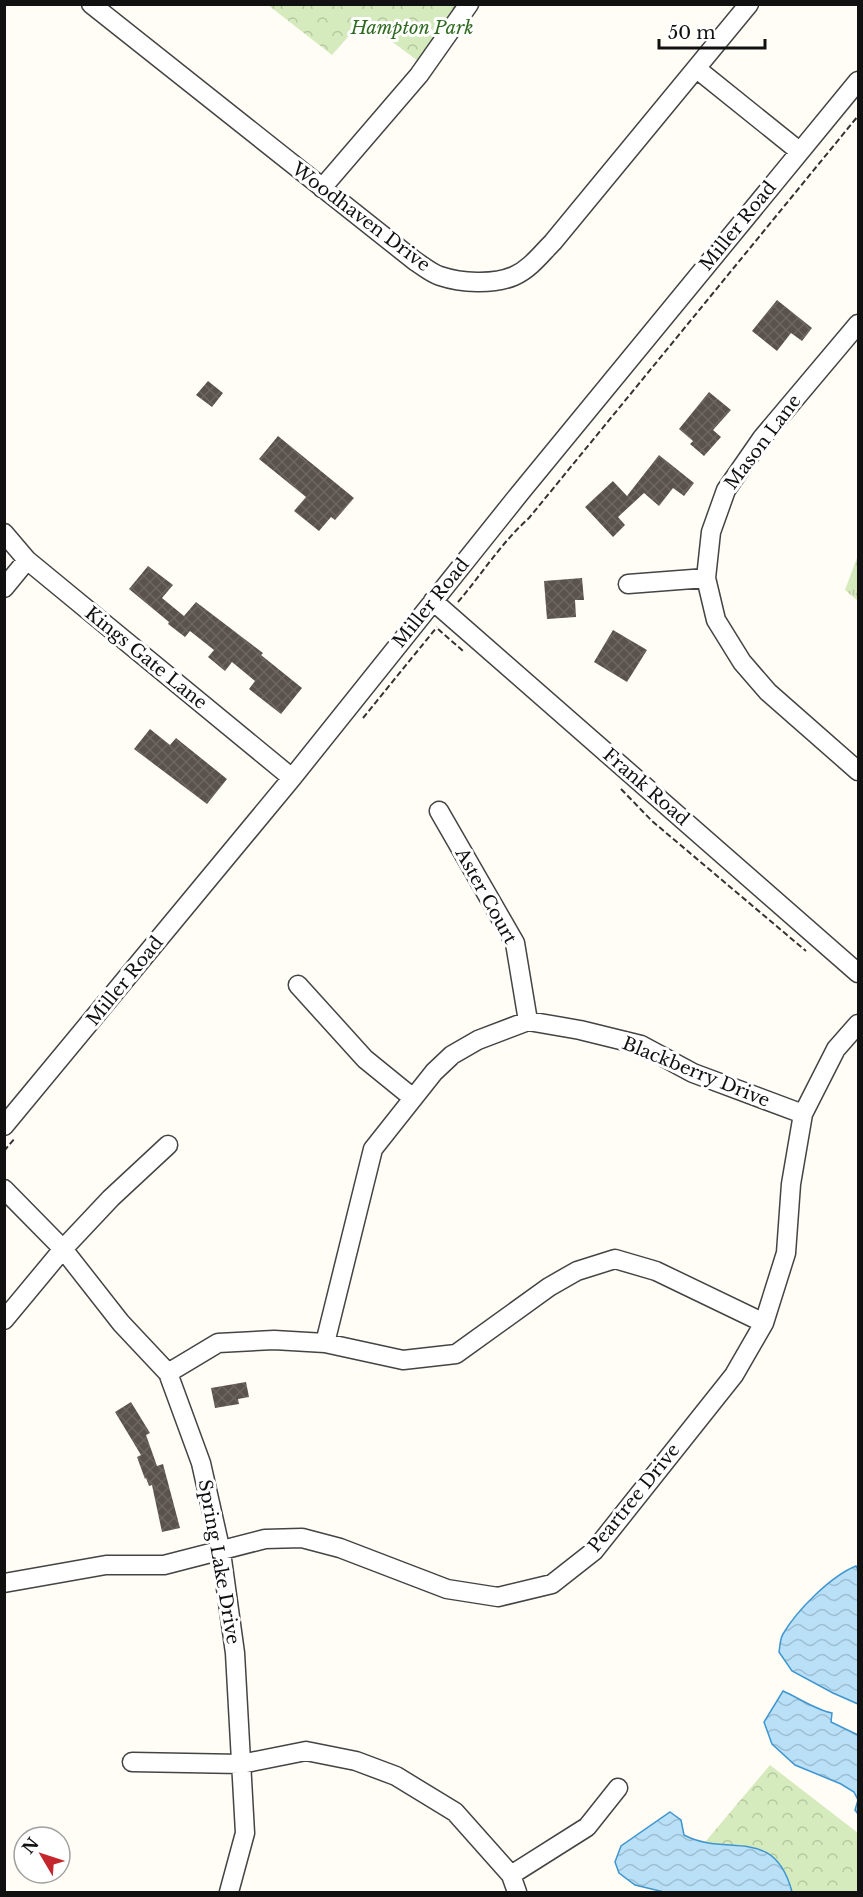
<svg xmlns="http://www.w3.org/2000/svg" width="863" height="1897" font-family="'Libre Baskerville',serif">
  <defs>
    <pattern id="grass-tufts" width="24" height="20" patternUnits="userSpaceOnUse" patternTransform="scale(1.5)"><rect width="24" height="20" fill="#d5ebbd"/><path d="M3 7l-1-3M5 7V3M7 7l1-3M15 17l-1-3M17 17v-4M19 17l1-3" fill="none" stroke="#b6c8a1"/></pattern>
    <pattern id="park-crowns" width="20" height="18" patternUnits="userSpaceOnUse" patternTransform="scale(1.5)"><rect width="20" height="18" fill="#d5ebbd"/><path d="M2 6a3 3 0 1 1 6 0M12 15a3 3 0 1 1 6 0" fill="none" stroke="#b6c8a1"/></pattern>
    <pattern id="water-waves" width="16" height="10" patternUnits="userSpaceOnUse" patternTransform="scale(1.5)"><rect width="16" height="10" fill="#b9e0f7"/><path d="M0 5q4-4 8 0t8 0" fill="none" stroke="#9ebfd3"/></pattern>
    <pattern id="building-cross-hatch" width="8" height="8" patternUnits="userSpaceOnUse" patternTransform="scale(1.5)"><rect width="8" height="8" fill="#5a524d"/><path d="M0 0l8 8M0 8l8-8" fill="none" stroke="#6d6662"/></pattern>
  </defs>
  <rect width="100%" height="100%" fill="#fffdf5"/>
  <!-- grass -->
  <path fill="url(#grass-tufts)" d="M858 555V601L845 590Z"/>
  <!-- park -->
  <path fill="url(#park-crowns)" d="M268 5H463L418 61 363 20 332 55Z
    M770 1765 858 1833V1892H663Z"/>
  <!-- water -->
  <path fill="url(#water-waves)" stroke="#3f96cf" stroke-width="1.5" d="M856 1566 858 1570V1704L833 1693 792 1671 779 1652C780 1646 780 1639 783 1634 797 1610 831 1576 856 1566Z
    M783 1691C799 1698 816 1710 832 1713L831 1722 858 1735V1814L855 1810 858 1800 854 1792 841 1784 795 1765 772 1744 764 1722Z
    M670 1812 681 1820 684 1835C727 1858 774 1824 792 1892H664L635 1885 619 1873 615 1862 621 1846Z"/>
  <!-- building -->
  <path fill="url(#building-cross-hatch)" d="M777 300 812 328 802 341 791 333 777 351 752 331Z
    M208 381 223 393 212 407 196 395Z
    M709 392 731 410 713 430 721 437 704 456 690 444 693 441 679 429Z
    M278 436 354 498 335 520 331 517 319 531 294 511 306 497 259 459Z
    M659 455 694 483 684 496 673 488 659 506 644 493 618 517 625 525 613 537 585 507 613 481 627 496Z
    M148 566 173 585 162 598 184 616 196 602 263 653 261 655 302 688 281 714 249 689 255 681 232 662 225 671 208 657 214 650 190 631 185 637 168 624 169 622 129 589Z
    M582 578 584 600H575L576 617 547 619 544 581Z
    M613 630 647 650 627 682 594 662Z
    M150 729 170 745 176 738 227 779 207 804 134 749Z
    M246 1382 249 1397 238 1399 239 1404 215 1408 211 1388Z
    M131 1402 150 1433 146 1435 157 1466 163 1464 180 1528 162 1532 152 1485 149 1486 146 1478 145 1479 137 1457 141 1455 115 1412Z"/>
  <g fill="none" stroke-linecap="round" stroke-linejoin="round">
    <defs>
      <path id="minor" d="M91 4 415 261C423 266 431 273 440 276 461 283 493 285 514 276 530 269 541 254 553 242L749 4
        M697 69 799 151
        M322 188 419 75 469 4
        M858 324 762 438 726 490 711 532 706 578 716 620 742 662 768 692 858 771
        M4 533 27 560 292 778
        M628 584 706 578
        M4 588 27 560
        M433 601 858 973
        M439 811 515 943 528 1021
        M298 985 365 1059 413 1098
        M4 1126 292 778 520 493 858 81
        M4 1189 63 1249 121 1323 168 1373 201 1463 221 1552 235 1653 245 1833 229 1892
        M4 1320 63 1249 111 1198 168 1145
        M325 1343 373 1149 434 1072 452 1055 478 1040 528 1021 580 1030 641 1045 693 1073 803 1114
        M168 1373 218 1343 274 1340 325 1343 403 1360 456 1354 549 1287 577 1271 615 1259 656 1271 764 1323
        M4 1583 106 1565H164L265 1539 302 1538 340 1548 447 1589 498 1597 552 1584 594 1551 734 1375 764 1323 786 1253 791 1184 803 1114 836 1049 858 1024
        M132 1762 241 1764 306 1751 356 1761 396 1776 455 1812 511 1875 517 1892
        M511 1875 587 1827 618 1788"/>
    </defs>
    <!-- minor casing -->
    <use href="#minor" stroke="#444" stroke-width="21"/>
    <!-- path -->
    <path stroke="#333" stroke-width="2" stroke-dasharray="6 3" stroke-linecap="butt" d="M458 602C482 574 501 543 529 518L858 116
      M438 629 463 651
      M363 718 437 627
      M621 789 652 821 806 951
      M4 1151 15 1138"/>
    <!-- minor -->
    <use href="#minor" stroke="#fff" stroke-width="18"/>
  </g>
  <g text-anchor="middle" dominant-baseline="central" stroke-width="6" stroke-linejoin="round" paint-order="stroke">
    <!-- park labels -->
    <g font-size="18" font-style="italic" fill="#2f6b1f" stroke="#fff">
      <text x="412" y="28">Hampton Park</text>
    </g>
    <!-- street labels -->
    <g font-size="18" fill="#111" stroke="#fff">
      <text transform="translate(361 217) rotate(37)">Woodhaven Drive</text>
      <text transform="translate(738 226) rotate(-51)">Miller Road</text>
      <text transform="translate(763 442) rotate(-53)">Mason Lane</text>
      <text transform="translate(431 603) rotate(-51)">Miller Road</text>
      <text transform="translate(146 658) rotate(39)">Kings Gate Lane</text>
      <text transform="translate(646 787) rotate(41)">Frank Road</text>
      <text transform="translate(486 896) rotate(61)">Aster Court</text>
      <text transform="translate(125 981) rotate(-51)">Miller Road</text>
      <text transform="translate(696 1072) rotate(22)">Blackberry Drive</text>
      <text transform="translate(634 1498) rotate(-51)">Peartree Drive</text>
      <text transform="translate(219 1562) rotate(80)">Spring Lake Drive</text>
    </g>
  </g>
  <!-- border -->
  <rect width="863" height="1897" fill="none" stroke="#111111" stroke-width="12"/>
  <!-- north arrow -->
  <g transform="translate(42 1855) rotate(309)"><circle r="28" fill="#ffffff" stroke="#a0a0a0" stroke-width="1.5"/>
  <path d="M0-4.5L10 22L0 15L-10 22Z" fill="#c4262e"/>
  <text y="-9" font-size="16" font-weight="bold" text-anchor="middle" fill="#111111">N</text>
  </g>
  <!-- scale -->
  <path d="M659 39v9h106v-9" fill="none" stroke="#111111" stroke-width="3"/>
  <text x="668" y="39" font-size="18" fill="#111111" stroke="#ffffff" stroke-width="4.5" paint-order="stroke">50 m</text>
</svg>
